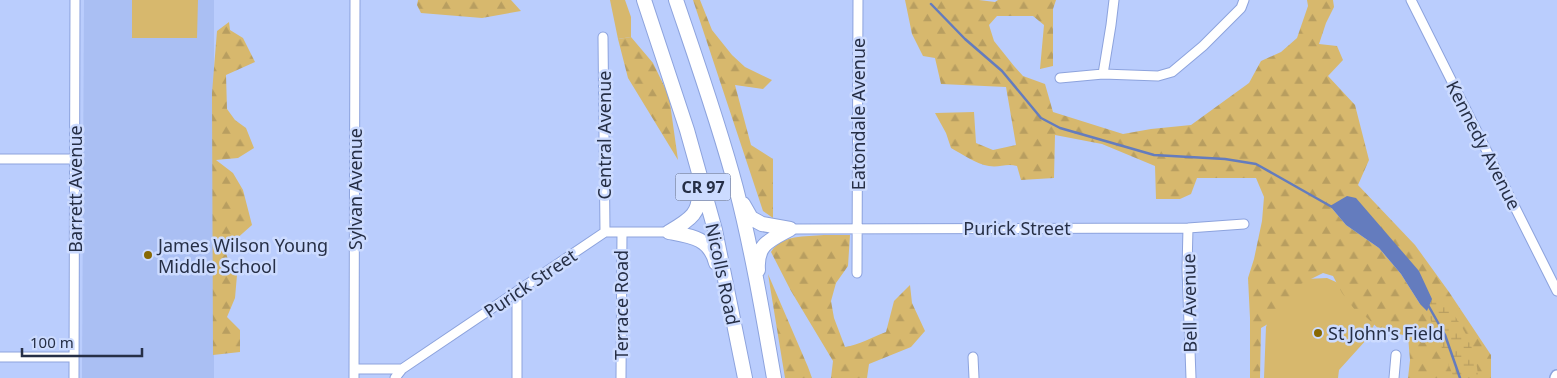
<svg xmlns="http://www.w3.org/2000/svg" width="1557" height="378" font-family="'Noto Sans',sans-serif">
  <defs>
    <pattern id="forest-firs" width="22" height="20" patternUnits="userSpaceOnUse" patternTransform="scale(1.25)"><rect width="22" height="20" fill="#d7b86d"/><path d="M5 1l3.5 6h-7zM16 11l3.5 6h-7z" fill="#b89e60"/></pattern>
    <pattern id="wetland-marsh" width="20" height="14" patternUnits="userSpaceOnUse" patternTransform="scale(1.25)"><rect width="20" height="14" fill="#d7b86d"/><path d="M1 5h8M5 5V1M11 12h8M15 12V8" fill="none" stroke="#b89e60"/></pattern>
  </defs>
  <rect width="100%" height="100%" fill="#bacdfd"/>
  <!-- built -->
  <path fill="#aabff3" d="M84 0H214V378H82Z"/>
  <!-- grass -->
  <path fill="#d7b86d" d="M132 0H198L197 38H132Z
    M610 0H625L631 17V37L618 39Z
    M1327 278 1354 290 1377 319 1367 339 1339 370 1338 378H1264L1266 327 1274 303 1306 279Z"/>
  <!-- forest -->
  <path fill="url(#forest-firs)" fill-rule="evenodd" d="M418 0H511L521 11 482 18 421 13 417 5Z
    M693 0H700L712 30 732 55 745 67 772 80 763 89 735 85 751 145 773 159V218L763 211Z
    M905 0H979L995 2 998 0H1056L1053 9V66L1040 69 1044 25 1033 16H997L989 25 994 41 1014 66 1023 76 1045 84 1053 112 1123 134 1151 129 1191 125 1249 83 1261 61 1281 52 1297 38 1308 6 1307 0H1333L1334 7 1326 23 1319 44 1337 46 1343 60 1328 76 1355 105 1369 160 1358 185 1415 245 1449 292 1491 355V378H1408L1410 360 1408 336 1380 330 1365 316 1355 310 1342 293 1333 276 1323 273 1301 284C1296 307 1280 317 1261 328L1260 378H1250V318L1248 278 1254 259 1262 221 1264 197 1256 178H1197L1191 194 1180 199H1156L1155 166 1102 144 1055 135 1054 178 1021 180 1017 166C1006 163 999 168 989 166 976 164 962 154 951 148L946 133 935 113 974 112 976 143 993 150 1016 145 1006 87 941 84 935 58 923 56 912 34ZM1330 206 1419 271 1420 304 1401 274 1379 248 1346 225Z
    M229 22 230 30 243 38 255 62 226 75 227 109 235 120 246 128 254 148 238 158 216 160 233 173 243 190 252 225 225 249 228 260 237 275 235 298 227 317 240 330V352L213 355 212 93 217 31Z
    M631 37 653 63 669 96 678 160 628 78 618 39Z
    M824 235H850L848 266 836 283 831 301 834 318 845 347C859 345 872 337 886 332L894 301 910 285 912 303 925 331 911 347 869 364 867 378H831L833 361 791 291 771 252C782 234 805 237 824 235Z
    M768 274 808 367 812 378H785Z"/>
  <!-- wetland -->
  <path fill="url(#wetland-marsh)" d="M1432 299C1437 301 1442 304 1446 307 1463 321 1478 356 1478 378H1454L1427 311Z"/>
  <!-- water -->
  <path fill="#647cbe" d="M1347 196 1356 198 1419 271 1432 299 1427 311 1420 304 1401 274 1379 248 1346 225 1330 206Z"/>
  <g fill="none" stroke-linecap="round" stroke-linejoin="round">
    <!-- stream -->
    <path stroke="#647cbe" stroke-width="2.5" d="M931 4 965 39 1002 71 1041 118 1060 128 1154 155 1225 159 1256 164 1332 207
      M1428 305 1445 335 1460 378"/>
    <defs>
      <path id="minor" d="M1411 0 1557 291
        M603 37 605 232
        M1103 74 1111 25 1114 0
        M1060 78 1103 74 1158 76 1172 72 1203 46 1241 8 1244 0
        M0 159H74
        M1188 228 1187 269 1191 378
        M790 229 1188 228 1244 224
        M857 273 858 0
        M517 292V378
        M0 357H74
        M973 357 974 378
        M354 369H402L395 378
        M402 369 605 232H669
        M74 378 75 0
        M354 378 355 0
        M621 378 622 233
        M1394 378 1396 355"/>
      <path id="major" d="M1556 378 1557 376"/>
      <path id="highway" d="M644 0 687 130 715 230 745 378
        M676 0C697 62 719 124 736 188 752 250 763 315 774 378
        M743 204 751 218 762 224 790 229
        M669 232C688 221 704 212 697 187
        M669 232C691 236 710 238 716 263
        M758 270C756 244 770 240 790 229"/>
    </defs>
    <!-- minor casing -->
    <use href="#minor" stroke="#8da3dd" stroke-width="11"/>
    <!-- major casing -->
    <use href="#major" stroke="#8da3dd" stroke-width="14"/>
    <!-- highway casing -->
    <use href="#highway" stroke="#8da3dd" stroke-width="16"/>
    <!-- minor -->
    <use href="#minor" stroke="#fff" stroke-width="9"/>
    <!-- major -->
    <use href="#major" stroke="#fff" stroke-width="11"/>
    <!-- highway -->
    <use href="#highway" stroke="#fff" stroke-width="14"/>
  </g>
  <!-- markers -->
  <g fill="#876803" stroke="#ccdbff" stroke-width="2">
    <circle cx="148" cy="255" r="5"/>
    <circle cx="1318" cy="333" r="5"/>
  </g>
  <g text-anchor="middle" dominant-baseline="central" stroke-width="5" stroke-linejoin="round" paint-order="stroke">
    <!-- shield labels -->
    <rect fill="#ccdbff" stroke="#58637e" stroke-width="1" x="675.5" y="173.5" width="55" height="27" rx="4"/>
    <g font-size="16" font-weight="bold" fill="#262f46">
      <text x="703" y="187">CR 97</text>
    </g>
    <!-- street labels -->
    <g font-size="18" fill="#262f46" stroke="#ccdbff">
      <text transform="translate(858 114) rotate(-90)">Eatondale Avenue</text>
      <text transform="translate(604 135) rotate(-90)">Central Avenue</text>
      <text transform="translate(1484 145) rotate(63)">Kennedy Avenue</text>
      <text transform="translate(75 189) rotate(-90)">Barrett Avenue</text>
      <text transform="translate(355 189) rotate(-90)">Sylvan Avenue</text>
      <text x="1017" y="228">Purick Street</text>
      <text transform="translate(723 274) rotate(78)">Nicolls Road</text>
      <text transform="translate(530 283) rotate(-34)">Purick Street</text>
      <text transform="translate(1189 303) rotate(-91)">Bell Avenue</text>
      <text transform="translate(621 305) rotate(-90)">Terrace Road</text>
    </g>
    <!-- poi labels -->
    <g font-size="18" fill="#262f46" stroke="#ccdbff" text-anchor="start">
      <text x="158" y="245">James Wilson Young<tspan x="158" dy="21">Middle School</tspan></text>
      <text x="1328" y="333">St John's Field</text>
    </g>
  </g>
  <!-- scale -->
  <path d="M22 348v8h120v-8" fill="none" stroke="#262f46" stroke-width="2.5"/>
  <text x="30" y="348" font-size="15" fill="#262f46" stroke="#ccdbff" stroke-width="4" paint-order="stroke">100 m</text>
</svg>
